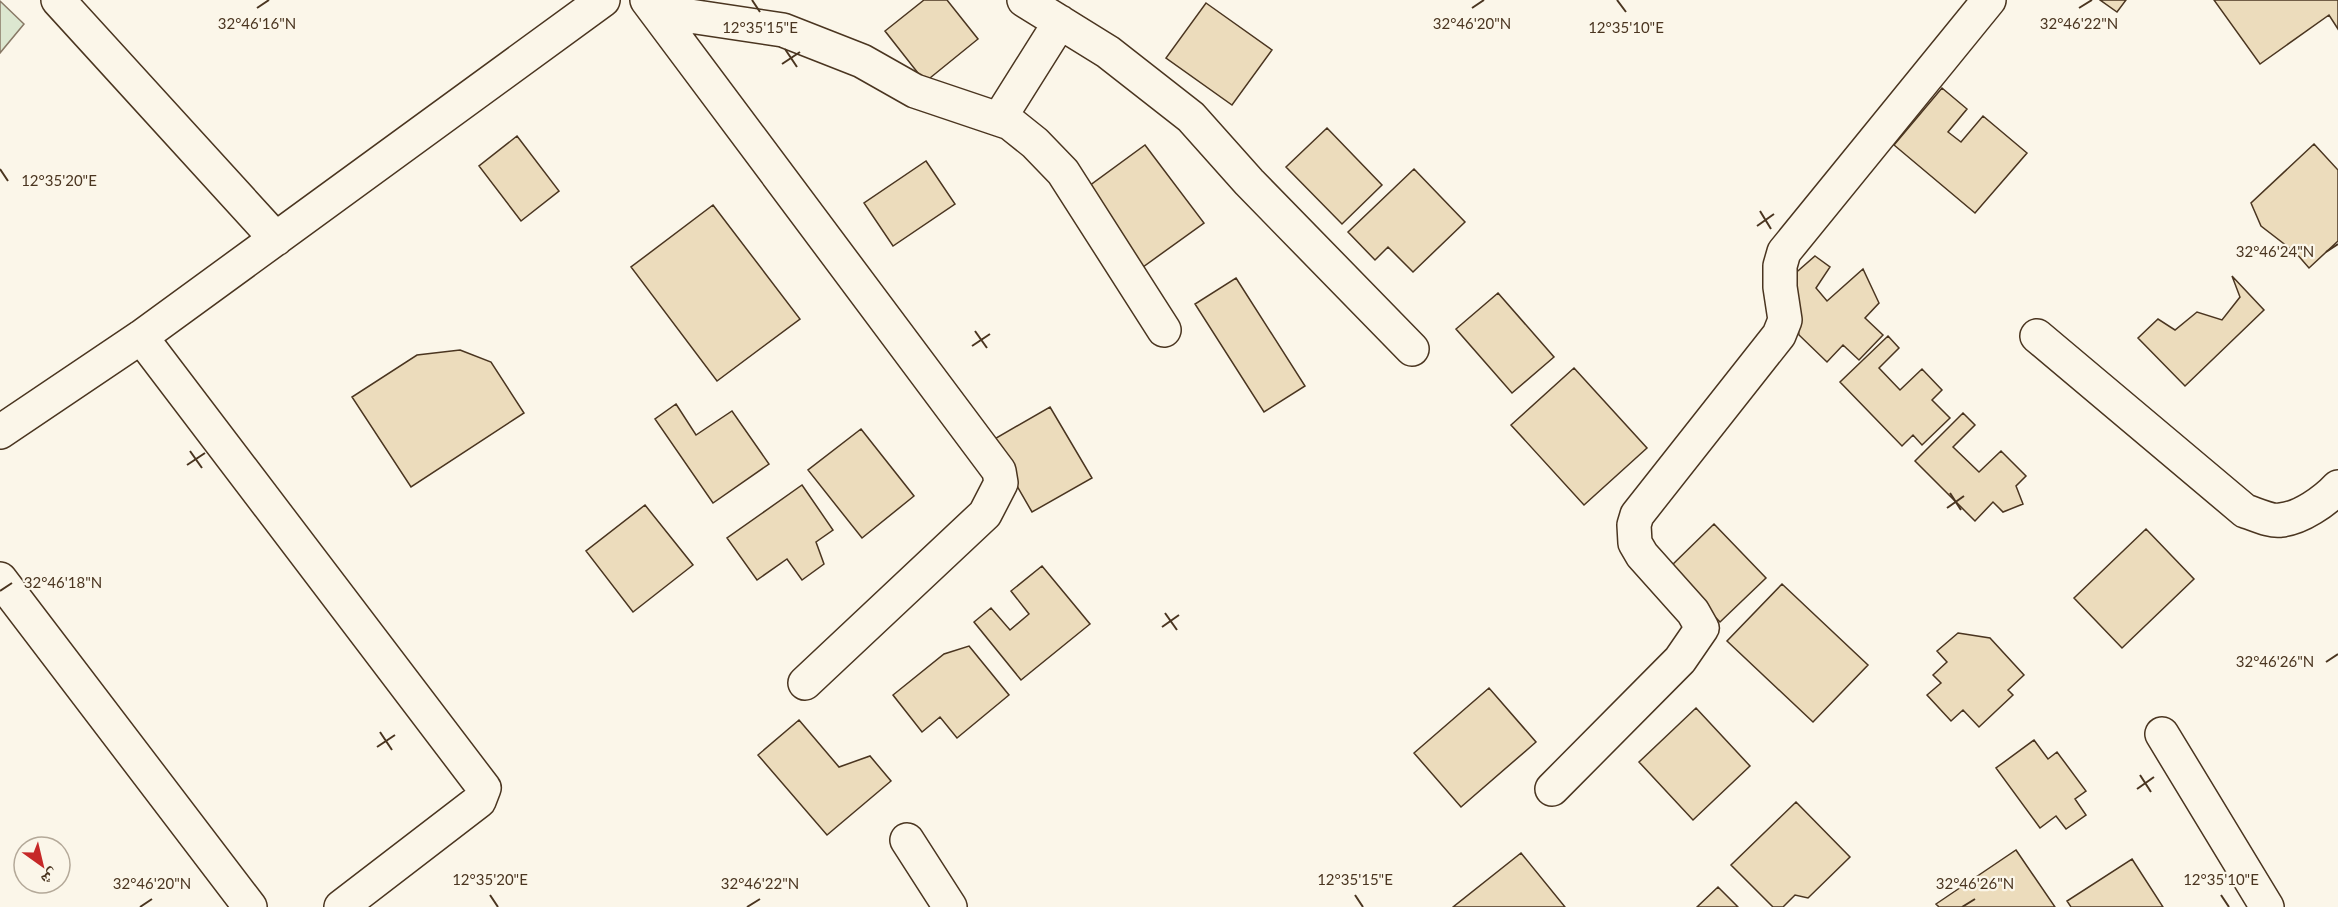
<svg xmlns="http://www.w3.org/2000/svg" width="2338" height="907" font-family="Lato,'Noto Naskh Arabic',sans-serif">
  <rect width="100%" height="100%" fill="#fbf6e9"/>
  <!-- green -->
  <path fill="#dce7d0" stroke="#887966" stroke-width="1.5" d="M0 1 24 24 0 53Z"/>
  <!-- building -->
  <path fill="#ecdcbc" stroke="#4a3520" stroke-width="1.5" d="M924 0H947L978 39 925 82 885 31Z
    M2100 0H2126L2117 12Z
    M2214 0H2338V29L2329 15 2260 64Z
    M1206 3 1272 50 1232 105 1166 58Z
    M1942 88 1967 109 1948 132 1961 142 1983 116 2027 153 1975 213 1894 145Z
    M1327 128 1382 185 1342 224 1286 167Z
    M517 136 559 191 521 221 479 166Z
    M2314 144 2338 170V241L2309 268 2296 253 2261 226 2251 203Z
    M1145 145 1204 223 1143 267 1085 189Z
    M926 161 955 204 893 246 864 203Z
    M1414 169 1465 222 1413 272 1388 247 1375 260 1348 232Z
    M713 205 800 319 717 381 631 267Z
    M1815 256 1830 267 1816 288 1827 301 1863 269 1879 303 1865 318 1883 335 1859 360 1843 345 1827 362 1799 335 1791 277Z
    M2232 276 2264 310 2185 386 2138 338 2158 319 2175 330 2197 312 2222 320 2240 297Z
    M1236 278 1305 386 1264 412 1195 304Z
    M1498 293 1554 357 1512 393 1456 329Z
    M1888 336 1899 348 1879 368 1900 390 1922 369 1942 390 1932 400 1950 418 1922 445 1913 435 1902 446 1840 382Z
    M460 350 491 362 524 413 411 487 352 397 417 355Z
    M1574 368 1647 448 1584 505 1511 425Z
    M676 404 696 435 732 411 769 464 713 503 655 419Z
    M1050 407 1092 478 1032 512 991 441Z
    M1963 413 1975 425 1953 447 1979 472 2001 451 2026 476 2016 486 2023 504 2003 512 1993 502 1975 521 1915 461Z
    M861 429 914 496 862 538 808 470Z
    M802 485 833 530 816 542 824 564 802 580 787 559 757 580 727 538Z
    M645 505 693 565 633 612 586 551Z
    M1714 524 1766 578 1720 622 1668 569Z
    M2146 529 2194 579 2122 648 2074 598Z
    M1042 566 1090 624 1021 680 974 622 991 608 1010 630 1029 614 1011 591Z
    M1782 584 1868 665 1813 722 1727 641Z
    M1958 633 1990 638 2024 675 2008 690 2013 695 1979 727 1963 710 1951 721 1927 695 1941 683 1933 675 1947 662 1937 651Z
    M969 646 1009 695 957 738 940 717 922 732 893 695 944 654Z
    M1489 688 1536 742 1461 807 1414 753Z
    M1696 708 1750 766 1693 820 1639 762Z
    M799 720 839 767 870 756 891 781 827 835 758 755Z
    M2034 740 2048 759 2057 752 2086 791 2075 799 2086 815 2066 829 2056 816 2040 828 1996 768Z
    M1796 802 1850 857 1808 898 1795 895 1783 907H1773L1731 865Z
    M2016 850 2055 907H1939L1936 904Z
    M1521 853 1565 907H1453Z
    M2132 859 2163 907H2071L2067 901Z
    M1718 887 1738 907H1697Z"/>
  <g fill="none" stroke-linecap="round" stroke-linejoin="round">
    <defs>
      <path id="street" d="M58 0 276 239
        M647 0 999 471 1001 483 985 514 805 683
        M1024 0 1108 52 1191 117 1249 182 1412 349
        M656 11 783 30 862 61 915 91 1010 123 1035 143 1063 172 1164 330
        M999 119 1060 22
        M2037 336 2245 511C2255 514 2271 522 2281 520 2301 518 2325 501 2338 487
        M141 337 484 788 479 801 341 907
        M0 432 141 337 603 0
        M0 579 250 907
        M2162 734 2267 907
        M1552 789 1680 660 1702 628 1693 612 1642 555 1635 543 1634 525 1637 515 1779 335 1785 320 1780 287V266L1784 252 1989 0
        M907 840 950 907"/>
    </defs>
    <!-- street casing -->
    <use href="#street" stroke="#4a3520" stroke-width="36"/>
    <!-- street -->
    <use href="#street" stroke="#fbf6e9" stroke-width="33"/>
  </g>
  <!-- ticks -->
  <path fill="none" stroke="#4a3520" stroke-width="2" d="M752 0 760 12M1617 0 1626 12M257 8 269 0M1472 8 1484 0M2079 8 2092 0M785 49 797 67M782 64 800 52M0 169 8 181M1760 211 1771 229M1757 226 1774 214M2326 252 2338 244M975 331 987 348M972 346 990 334M190 451 202 468M187 465 205 453M1950 493 1961 510M1947 508 1964 496M0 591 12 583M1165 613 1177 630M1162 627 1179 615M2326 662 2338 654M380 732 392 750M377 747 395 735M2140 775 2151 792M2137 789 2154 777M490 895 498 907M1355 895 1363 907M2221 895 2229 907M140 907 152 899M747 907 760 899M1962 907 1975 899"/>
  <g font-size="15" text-anchor="middle" fill="#4a3520" stroke="#fbf6e9" stroke-width="4.5" stroke-linejoin="round" paint-order="stroke">
    <text x="1472" y="29">32°46'20"N</text>
    <text x="2079" y="29">32°46'22"N</text>
    <text x="257" y="29">32°46'16"N</text>
    <text x="760" y="33">12°35'15"E</text>
    <text x="1626" y="33">12°35'10"E</text>
    <text x="59" y="186">12°35'20"E</text>
    <text x="2275" y="257">32°46'24"N</text>
    <text x="63" y="588">32°46'18"N</text>
    <text x="2275" y="667">32°46'26"N</text>
    <text x="490" y="885">12°35'20"E</text>
    <text x="1355" y="885">12°35'15"E</text>
    <text x="2221" y="885">12°35'10"E</text>
    <text x="152" y="889">32°46'20"N</text>
    <text x="760" y="889">32°46'22"N</text>
    <text x="1975" y="889">32°46'26"N</text>
  </g>
  <!-- north arrow -->
  <g transform="translate(42 865) rotate(146)"><circle r="28" fill="#fbf6e9" stroke="#b4a999" stroke-width="1.5"/>
  <path d="M0-4.5L10 22L0 15L-10 22Z" fill="#c62828"/>
  <text y="-9" font-size="16" font-weight="bold" text-anchor="middle" fill="#4a3520">ش</text>
  </g>
</svg>
